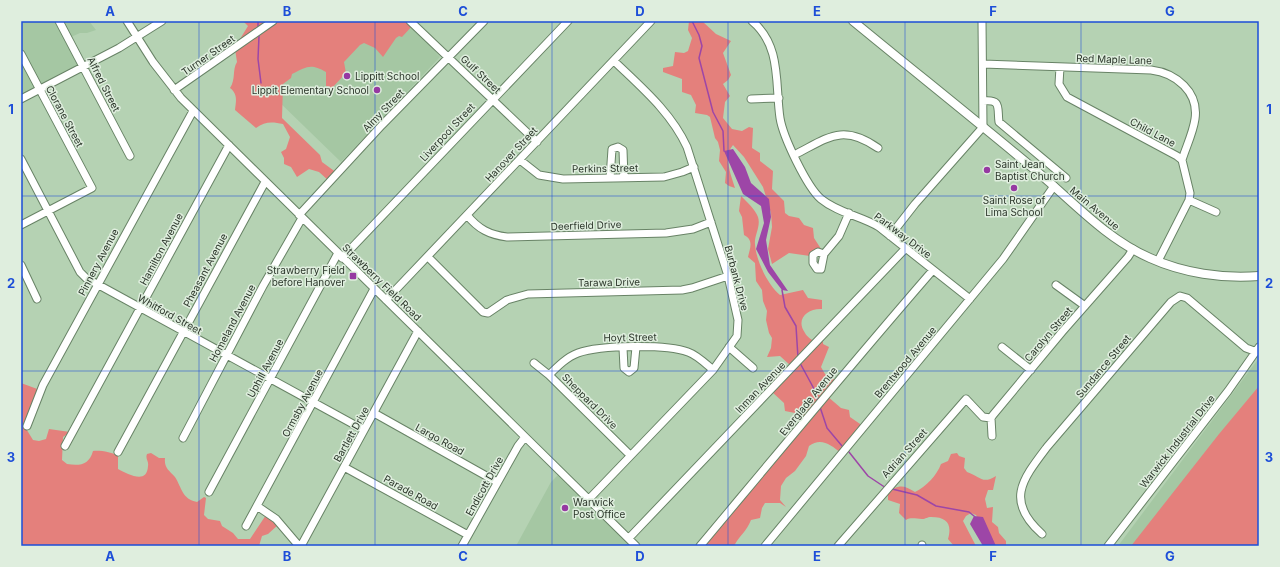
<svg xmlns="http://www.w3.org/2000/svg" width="1280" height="567" font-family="Inter,sans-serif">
  <rect width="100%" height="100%" fill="#b5d2b3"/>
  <!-- built -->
  <path fill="#a5c7a3" d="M21 21H89L96 30 87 33H80L71 37 83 66 21 99Z
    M283 21H407L440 57 341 162 273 96Z
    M1259 358V546H1118Z
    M560 473 635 546H516L551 482Z"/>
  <!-- green -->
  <path fill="#e4807c" d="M243 21H409L413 25 402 37 399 36 396 38 383 57 375 48 364 43 360 45 344 62 346 73 332 88 326 86V72C310 63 307 67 292 74L291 78 283 84 282 118 320 155 322 162 337 173 329 181 319 172 309 169 297 177 291 167 284 164V158L281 152 286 149 290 137 283 124C273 122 265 121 256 128L235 110C236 101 238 94 230 88 236 79 232 70 237 62L235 49 240 45V39L248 26Z
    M689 21H702L716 34 731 41 723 53 731 75 728 80 723 84 730 96 725 102 723 118 732 129 742 131 749 127 753 128 752 148 760 153V161L773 171 772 189 784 201 785 213 789 216 799 218 804 225 813 228 814 238 823 252 817 257 789 253 772 264 768 249 772 227 771 213 763 187 744 157 733 145C723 157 731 175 735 188L729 186 725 183 726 172 719 161 720 150 718 142 715 138 710 117 707 115 695 113 696 105 691 95 682 92V79L663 72V68L673 66 675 52 684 53 688 51 692 38 688 30Z
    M741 196C747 202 755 209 758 217 761 226 754 236 755 244 756 261 768 285 780 295L803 290 808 298 822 300V309C808 308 795 319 805 333 807 337 812 340 815 342L820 339 823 342V344L829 347 821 367 825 374 837 381 827 396 841 408 849 410 850 417 863 426 841 453C831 445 821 437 809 446L806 456 795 471 786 478 781 486 780 500 786 507 780 503H765L762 508 760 518 751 520C747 531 739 536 734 546H701L803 420 795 413 785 411 784 403 771 391 791 366 780 356 767 357 771 348 772 338 769 333 766 320 767 311 763 301 762 290 756 281 755 263 748 257C750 248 754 240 744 235L742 217 739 211Z
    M21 383 40 390 25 427 33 440 39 441 46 439 49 429 70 432 63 437 62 460 67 464C80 466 89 465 93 451 99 450 113 452 118 456V469C128 474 147 485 148 466 149 461 145 459 147 454L151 453 159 458H165C164 468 169 470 175 477 182 488 182 499 197 502L204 497 206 498 204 515 208 519 220 521 222 526 233 533 238 539H250L266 515 278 525 268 534 262 536 259 546H21Z
    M1259 386V546H1131L1219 434Z
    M957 453 959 456 965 458 964 468 967 472C980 476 982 485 996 476L993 490H988L985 499 987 508 993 507 992 522 998 527 999 533 1006 541V546H995L976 515 971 513 966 516 963 521 976 546H954L948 539C952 525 948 517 931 517 927 517 926 519 922 519 916 519 911 517 906 520L899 513 900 504 888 500V493C898 484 904 485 915 492 926 487 937 475 941 464L948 461 951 454Z"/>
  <!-- water -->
  <path fill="#9d46a7" d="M733 149 745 167 751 183 769 199 771 217 766 240 770 265 788 291 782 290 768 272 756 249 764 223 761 206 743 194 724 151Z
    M974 516 983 517 996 546H983L970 524Z"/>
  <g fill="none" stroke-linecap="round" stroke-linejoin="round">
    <!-- stream -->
    <path stroke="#9d46a7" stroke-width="1.5" d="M258 21V27
      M692 21 699 35 702 46 699 58 713 112 723 131 724 151
      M259 36 258 59 261 83
      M782 290 785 307 796 326 798 358
      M800 363 813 387 818 401
      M820 407 827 428 842 446
      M849 452 868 476 886 488
      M892 489 917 495 936 506 969 512 974 516"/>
    <defs>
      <path id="minor" d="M59 21 130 156
        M127 21 153 62 181 98 636 546
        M410 21 537 142
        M752 21C782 46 775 85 780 118 783 137 807 187 821 199 838 213 861 216 879 227L970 299
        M21 54 92 188 21 225
        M983 64 1151 70C1176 73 1199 92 1195 119 1193 133 1186 147 1182 160
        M1060 67 1059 84 1067 97 1177 156 1182 160 1190 193 1189 200 1158 261
        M174 90 273 21
        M21 99 119 48 162 21
        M751 99 779 98
        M983 101C1002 99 997 108 999 122L1066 178
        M794 155C828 138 842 123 878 148
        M21 159 80 272 86 278 364 430
        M520 160 539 175 563 179 664 177 682 172 694 167
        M610 178 612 149 618 147 623 150 624 178
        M1189 200 1216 212
        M299 215 382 125 484 21
        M467 215C478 229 490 235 507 237L666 233 693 229 711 222
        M890 236 915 204 983 127 982 21
        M824 254 821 269H817L813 263V255L818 252 824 254 839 236 849 213
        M428 257 483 312 488 313 507 300 528 294 682 290 692 288 728 276
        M342 258 568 21
        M21 265 37 299
        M1056 285 1085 306
        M386 300 651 21
        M729 347 753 368
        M1002 347 1031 370
        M623 348 624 368 629 372 634 368 636 347
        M534 363 549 375 630 455
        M549 375C558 366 567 357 578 353 600 345 667 344 688 352 697 355 706 364 713 370
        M374 413 497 482
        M27 426 43 385 193 111
        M992 436 991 418 993 415 1062 332 1128 257 1133 249
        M183 438 263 286 302 218
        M65 446 229 145
        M118 452 265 182
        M344 467 468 535
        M209 492 338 253
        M589 499 713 370 737 336 738 320 728 276 687 147C671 112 641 87 614 61
        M257 506 276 519 299 546
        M246 526 374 289
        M1042 534C1005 501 1022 480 1047 447L1171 302 1180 296 1187 298 1246 348 1257 352
        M629 538 905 249
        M301 546 418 331
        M462 546 518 446 525 437
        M700 546C777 454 854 361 933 270
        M765 546 1003 259 1054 186
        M838 546 966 399 983 417 991 418
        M922 546V545
        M1108 546 1228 391 1259 347"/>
      <path id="major" d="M853 21C915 72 978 122 1040 174 1075 204 1107 239 1150 258 1183 273 1223 279 1259 276"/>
    </defs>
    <!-- minor casing -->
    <use href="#minor" stroke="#688366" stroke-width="9"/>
    <!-- major casing -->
    <use href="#major" stroke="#688366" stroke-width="10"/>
    <!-- minor -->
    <use href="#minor" stroke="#fff" stroke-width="7"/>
    <!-- major -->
    <use href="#major" stroke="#fff" stroke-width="8"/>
  </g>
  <!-- grid -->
  <path fill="none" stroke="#1d4ed8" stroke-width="1" stroke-opacity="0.55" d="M199 21V546M375 21V546M552 21V546M728 21V546M905 21V546M1081 21V546M21 196H1259M21 371H1259"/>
  <!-- markers -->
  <g fill="#9639a2" stroke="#dfeede" stroke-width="1.5">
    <circle cx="347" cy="76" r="4"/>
    <circle cx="377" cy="90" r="4"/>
    <circle cx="987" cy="170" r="4"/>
    <circle cx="1014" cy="188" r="4"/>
    <rect x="349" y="272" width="8" height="8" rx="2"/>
    <circle cx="565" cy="508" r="4"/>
  </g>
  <g text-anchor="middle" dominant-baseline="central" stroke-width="3" stroke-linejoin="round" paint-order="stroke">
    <!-- street labels -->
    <g font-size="10" fill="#2c372b" stroke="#dfeede">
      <text transform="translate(208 55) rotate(-35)">Turner Street</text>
      <text transform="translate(1114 59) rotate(2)">Red Maple Lane</text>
      <text transform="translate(481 74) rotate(43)">Gulf Street</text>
      <text transform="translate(104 84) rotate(63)">Alfred Street</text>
      <text transform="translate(383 110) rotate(-46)">Almy Street</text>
      <text transform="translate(65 116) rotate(62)">Clorane Street</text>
      <text transform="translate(447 132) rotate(-47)">Liverpool Street</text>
      <text transform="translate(1153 132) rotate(28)">Child Lane</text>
      <text transform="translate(511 154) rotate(-47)">Hanover Street</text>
      <text transform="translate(605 168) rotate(-1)">Perkins Street</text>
      <text transform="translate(1095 208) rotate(40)">Main Avenue</text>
      <text transform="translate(586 225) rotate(-2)">Deerfield Drive</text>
      <text transform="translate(903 235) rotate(37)">Parkway Drive</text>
      <text transform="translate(161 249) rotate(-62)">Hamilton Avenue</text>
      <text transform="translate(98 262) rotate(-62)">Pinnery Avenue</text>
      <text transform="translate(205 270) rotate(-62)">Pheasant Avenue</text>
      <text transform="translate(737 278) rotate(75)">Burbank Drive</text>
      <text transform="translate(382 282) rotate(44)">Strawberry Field Road</text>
      <text transform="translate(609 282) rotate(-1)">Tarawa Drive</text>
      <text transform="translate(170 314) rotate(29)">Whitford Street</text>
      <text transform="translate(232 323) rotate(-62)">Homeland Avenue</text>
      <text transform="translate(1048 334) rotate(-50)">Carolyn Street</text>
      <text transform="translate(630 337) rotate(-1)">Hoyt Street</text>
      <text transform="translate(905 362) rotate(-50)">Brentwood Avenue</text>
      <text transform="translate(1103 366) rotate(-50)">Sundance Street</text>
      <text transform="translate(265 368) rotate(-62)">Uphill Avenue</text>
      <text transform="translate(760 387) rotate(-46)">Inman Avenue</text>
      <text transform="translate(590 401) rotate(45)">Sheppard Drive</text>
      <text transform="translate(808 401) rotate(-51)">Everglade Avenue</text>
      <text transform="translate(302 403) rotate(-62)">Ormsby Avenue</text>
      <text transform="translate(351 434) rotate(-61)">Bartlett Drive</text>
      <text transform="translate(440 439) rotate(29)">Largo Road</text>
      <text transform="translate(1177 441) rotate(-52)">Warwick Industrial Drive</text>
      <text transform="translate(904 453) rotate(-48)">Adrian Street</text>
      <text transform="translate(484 486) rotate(-61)">Endicott Drive</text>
      <text transform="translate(411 492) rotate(29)">Parade Road</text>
    </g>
    <!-- poi labels -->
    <g font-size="10" fill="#2c372b" stroke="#dfeede" text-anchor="start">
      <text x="355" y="76">Lippitt School</text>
      <text x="369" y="90" text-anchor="end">Lippit Elementary School</text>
      <text x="995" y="164">Saint Jean<tspan x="995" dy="12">Baptist Church</tspan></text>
      <text x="1014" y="200" text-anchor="middle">Saint Rose of<tspan x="1014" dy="12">Lima School</tspan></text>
      <text x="345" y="270" text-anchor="end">Strawberry Field<tspan x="345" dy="12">before Hanover</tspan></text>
      <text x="573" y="502">Warwick<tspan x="573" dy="12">Post Office</tspan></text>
    </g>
  </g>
  <!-- border -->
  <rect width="1280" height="567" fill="none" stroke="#dfeede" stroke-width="44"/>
  <rect x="22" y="22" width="1236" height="523" fill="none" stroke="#1d4ed8" stroke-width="1.5"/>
  <g font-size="13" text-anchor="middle" font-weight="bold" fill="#1d4ed8">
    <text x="110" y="16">A</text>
    <text x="287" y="16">B</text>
    <text x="463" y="16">C</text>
    <text x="640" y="16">D</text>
    <text x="817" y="16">E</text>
    <text x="993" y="16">F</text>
    <text x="1170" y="16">G</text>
    <text x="11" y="114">1</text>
    <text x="1269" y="114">1</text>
    <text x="11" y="288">2</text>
    <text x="1269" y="288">2</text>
    <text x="11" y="462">3</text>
    <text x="1269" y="462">3</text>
    <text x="110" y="561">A</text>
    <text x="287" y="561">B</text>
    <text x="463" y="561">C</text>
    <text x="640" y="561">D</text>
    <text x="817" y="561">E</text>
    <text x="993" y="561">F</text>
    <text x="1170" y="561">G</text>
  </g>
</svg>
